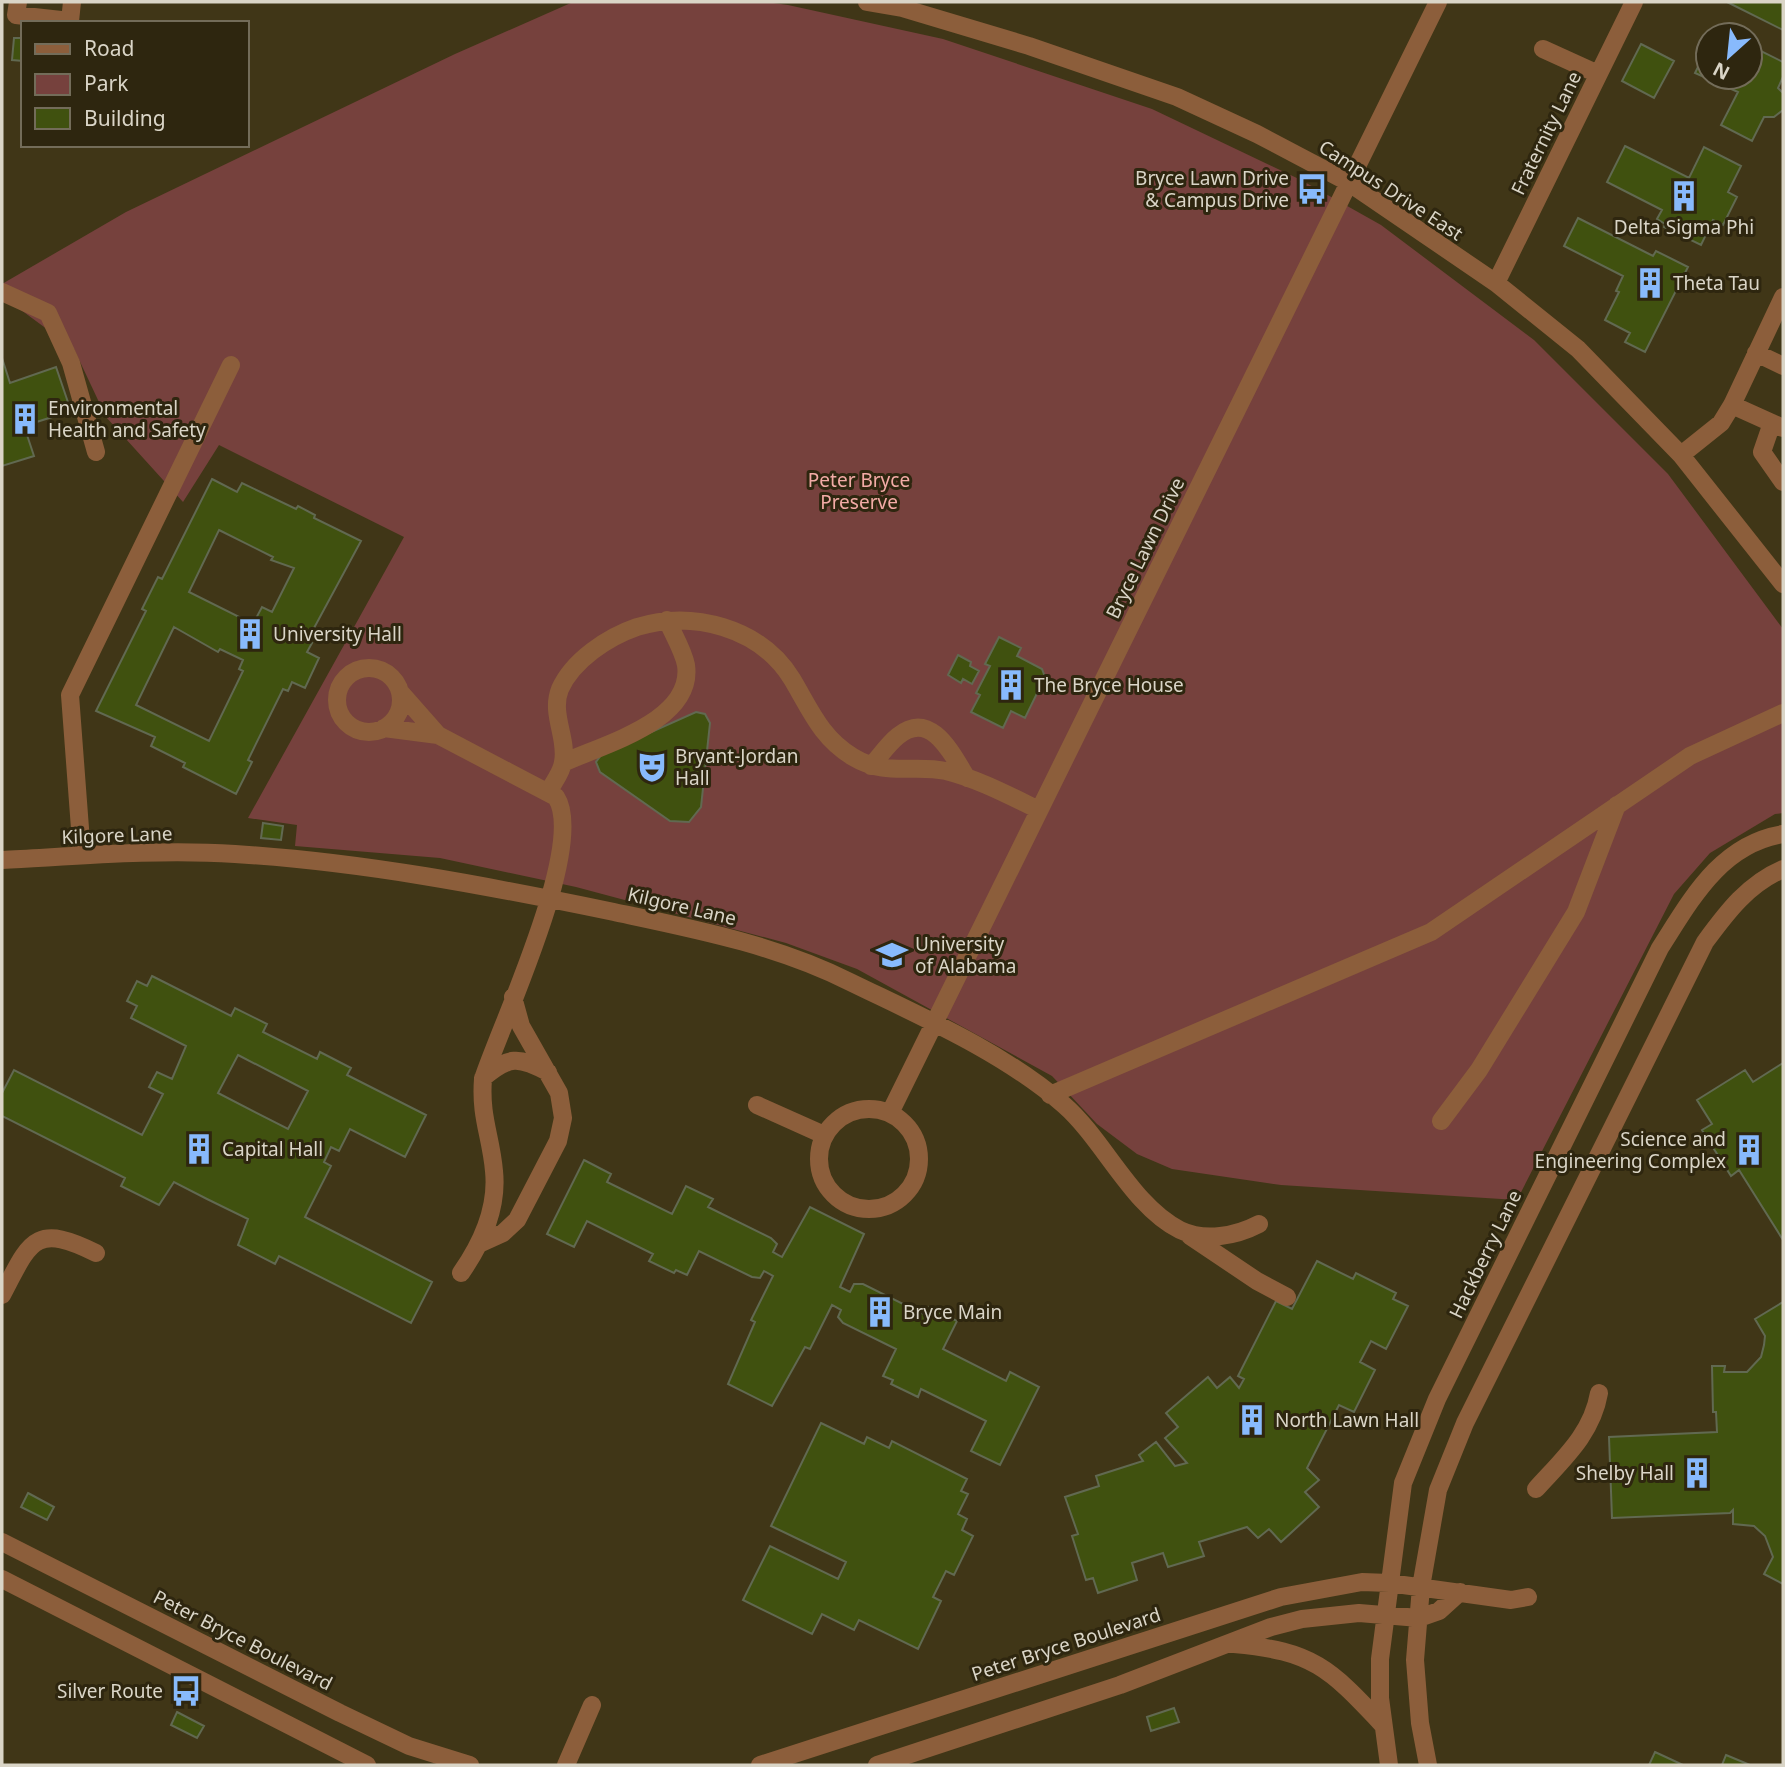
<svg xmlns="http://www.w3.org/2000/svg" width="1785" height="1767" font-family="'Noto Sans',sans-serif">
  <rect width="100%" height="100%" fill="#383019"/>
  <!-- built -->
  <path fill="#403617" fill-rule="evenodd" d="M2 2H1783V1765H2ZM23 23H247V145H23ZM1708 35H1750V77H1708Z"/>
  <!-- green -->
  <path fill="#76413d" d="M573 2H766L788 5 943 39 1152 109 1301 180 1381 225 1534 340 1668 474 1783 629V813L1775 814 1710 853 1674 894 1517 1200 1281 1185 1172 1169 1137 1154 1097 1124 1052 1076 857 969 786 943 576 887 440 858 295 846 297 825 248 818 404 537 219 445 183 502 106 417 74 349 2 296V284L126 212 455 54Z"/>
  <!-- building -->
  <path fill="#40510f" stroke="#616951" stroke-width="2" fill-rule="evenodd" d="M1727 2H1783V30Z
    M14 38H23V61L12 60Z
    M1641 44 1674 61 1654 98 1622 81Z
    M1708 47V77H1750V61L1757 49 1783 62V77L1778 88 1783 93V110L1774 117H1764L1752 141 1721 125 1738 92 1695 73Z
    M1625 146 1689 178 1704 147 1741 166 1728 192 1737 197 1723 225 1713 220 1701 245 1664 227 1665 224 1657 219 1662 210 1607 182Z
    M1578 218 1653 256 1656 251 1688 267 1645 352 1625 342 1630 333 1605 320 1619 292 1616 291 1623 276 1564 246Z
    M2 358 10 383 56 367 71 411 24 426 34 456 2 466Z
    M212 479 237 492 242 483 296 509 298 506 315 515 314 518 361 541 307 641 312 643 307 652 319 658 305 688 292 682 288 691 283 689 248 760 252 762 236 794 183 767 185 763 151 746 155 737 96 711 146 611 142 609 158 577 162 579ZM219 530 273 557 271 560 294 568 272 612 262 607 253 624 189 592ZM174 627 218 652 220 649 243 660 239 669 243 671 209 741 136 705Z
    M999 637 1021 648 1017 656 1042 669 1045 677 1025 718 1011 711 1003 728 971 712 980 695 976 693 990 666 985 664Z
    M958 655 971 662 970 666 979 671 972 684 963 679 961 683 948 675Z
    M696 712 705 714 710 723 701 807 689 822 670 821 600 772 596 762 602 754Z
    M263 823 283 826 281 840 261 838Z
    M152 976 231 1016 235 1008 267 1024 263 1032 317 1059 320 1052 351 1068 347 1075 426 1115 405 1157 350 1129 339 1151 331 1147 324 1162 331 1166 305 1217 432 1282 411 1323 279 1256 275 1264 238 1245 248 1219 207 1199 174 1182 159 1205 121 1186 125 1178 2 1116V1093L14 1070 142 1135 163 1094 149 1087 157 1072 172 1079 186 1046 131 1018 137 1006 127 1001 137 981 147 986ZM238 1055 308 1091 288 1129 218 1093Z
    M1783 1063V1240L1739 1170 1731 1176 1702 1130 1712 1124 1697 1100 1745 1070 1753 1082Z
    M584 1160 611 1174 607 1182 672 1214 686 1186 713 1199 708 1207 771 1238 777 1244 773 1252 782 1257 810 1207 864 1234 840 1287 850 1292 854 1284H863L925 1315 929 1307 957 1321 943 1349 1006 1381 1010 1372 1039 1387 1000 1465 971 1451 986 1421 921 1389 918 1397 891 1384 893 1380 883 1376 896 1349 843 1323 838 1317 841 1310 832 1305 810 1349 805 1347 772 1406 728 1384 755 1322 751 1320 773 1276 764 1271 760 1278 752 1277 699 1251 687 1275 676 1270 674 1273 649 1261 653 1254 587 1221 574 1247 547 1234Z
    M1317 1261 1353 1279 1356 1273 1396 1293 1393 1299 1408 1306 1386 1349 1371 1341 1360 1362 1375 1370 1354 1412 1339 1405 1307 1468 1319 1480 1305 1492 1319 1507 1281 1542 1269 1529 1258 1538 1247 1527 1199 1542 1204 1556 1168 1567 1163 1553 1132 1563 1137 1580 1098 1593 1093 1578 1086 1580 1072 1536 1078 1534 1065 1497 1099 1486 1096 1476 1143 1461 1139 1455 1156 1442 1175 1466 1187 1463 1165 1438 1178 1427 1166 1413 1208 1377 1217 1388 1230 1377 1239 1388 1244 1379 1238 1376 1276 1301 1292 1309Z
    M1783 1302V1584L1764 1574 1773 1557 1765 1536 1754 1526 1733 1524V1510L1730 1513 1612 1518 1609 1437 1717 1432 1716 1412H1713L1712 1366H1725L1724 1372H1747L1761 1357 1764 1345 1765 1336 1755 1319Z
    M821 1423 864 1444 867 1437 889 1448 892 1441 967 1479 961 1491 968 1494 958 1514 967 1519 962 1530 973 1536 954 1575 946 1571 933 1597 941 1601 918 1649 859 1620 854 1630 822 1614 812 1634 743 1600 770 1546 838 1579 846 1562 771 1526Z
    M28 1493 54 1507 47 1520 21 1507Z
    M1174 1708 1179 1722 1151 1731 1147 1717Z
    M177 1712 204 1726 197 1738 171 1725Z
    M1655 1752 1683 1765H1649Z
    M1726 1755 1750 1765H1722Z"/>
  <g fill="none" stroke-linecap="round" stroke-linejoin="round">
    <!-- minor -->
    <path stroke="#8c5e3b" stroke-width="18" d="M18 2 16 15 70 21 72 2
      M867 2 902 8 1029 46 1177 97 1257 134 1348 182 1496 283 1578 349 1681 455 1783 584
      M1543 49 1598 74
      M1496 283 1634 2
      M2 292 48 313 71 363 96 452
      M1756 353 1783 366
      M1732 405 1783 428
      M1772 423 1762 452 1783 482
      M1681 455 1721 423 1732 405 1783 297
      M337 700a32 32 0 1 1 64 0a32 32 0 1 1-64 0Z
      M401 693 438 735
      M384 728 438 735 556 797C587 844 501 1024 483 1079 480 1117 491 1136 494 1171 498 1209 482 1243 461 1273
      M563 763C604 744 694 721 686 665 683 650 673 634 667 620
      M871 766C880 756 888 744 898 736 931 709 952 754 967 778
      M549 791C553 783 562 772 563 762 568 738 550 714 560 689 573 660 608 637 637 627 692 610 760 627 792 679 810 709 821 738 853 757 886 777 913 764 946 771 978 779 1010 796 1039 810
      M82 855 70 695 231 365
      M2 860C79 856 158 849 235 854 364 862 488 886 614 912 694 929 777 945 850 982 922 1017 1003 1052 1064 1105 1104 1140 1132 1206 1180 1230 1205 1242 1236 1236 1259 1224
      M483 1078C509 1056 518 1056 548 1072
      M1050 1095 1431 932 1690 756 1783 713
      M757 1105 824 1135
      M819 1159a50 50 0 1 1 100 0a50 50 0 1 1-100 0Z
      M890 1113 1438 2
      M1441 1121 1479 1070 1576 912 1617 805
      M1190 1236 1257 1281 1287 1297
      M481 1243 503 1233 517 1220 558 1141 563 1118 559 1093 521 1026 513 997
      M2 1295C30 1242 34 1222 96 1253
      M1536 1489C1563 1459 1592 1434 1599 1393
      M2 1542 340 1713 409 1746 470 1765
      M2 1579 367 1765
      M1234 1644C1314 1651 1330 1669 1383 1725
      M566 1765 592 1705
      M760 1765 1281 1597 1362 1582 1389 1583 1511 1600 1528 1597
      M877 1765 1120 1685 1271 1627 1302 1619 1359 1613 1419 1618 1439 1611 1460 1592
      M1389 1765 1380 1698V1659L1403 1483 1437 1399 1660 948C1692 898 1721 844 1783 834
      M1428 1765 1420 1723 1415 1660 1421 1587 1438 1490 1465 1423 1705 942C1727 912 1748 884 1783 869"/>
  </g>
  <!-- icons -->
  <defs>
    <symbol id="bus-bare" viewBox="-9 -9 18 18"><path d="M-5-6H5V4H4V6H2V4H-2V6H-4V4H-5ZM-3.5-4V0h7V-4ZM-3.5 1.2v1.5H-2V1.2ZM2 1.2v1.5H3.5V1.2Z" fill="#88bafc" stroke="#2e260f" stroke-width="2.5" paint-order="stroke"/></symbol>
    <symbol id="building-bare" viewBox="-9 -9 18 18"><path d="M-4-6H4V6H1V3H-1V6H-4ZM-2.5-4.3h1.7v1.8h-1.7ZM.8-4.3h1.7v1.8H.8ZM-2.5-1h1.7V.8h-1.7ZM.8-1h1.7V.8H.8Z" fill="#88bafc" stroke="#2e260f" stroke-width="2.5" paint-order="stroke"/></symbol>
    <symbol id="theatre-bare" viewBox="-9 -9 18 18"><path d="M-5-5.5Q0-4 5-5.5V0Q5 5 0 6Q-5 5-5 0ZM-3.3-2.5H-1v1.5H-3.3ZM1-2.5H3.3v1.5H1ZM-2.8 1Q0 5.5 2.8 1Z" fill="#88bafc" stroke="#2e260f" stroke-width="2.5" paint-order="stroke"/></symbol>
    <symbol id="university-bare" viewBox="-9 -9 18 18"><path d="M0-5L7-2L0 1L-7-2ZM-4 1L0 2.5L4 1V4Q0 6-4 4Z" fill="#88bafc" stroke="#2e260f" stroke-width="2.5" paint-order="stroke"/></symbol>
  </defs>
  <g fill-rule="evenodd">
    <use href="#bus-bare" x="1290" y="167" width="44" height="44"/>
    <use href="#building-bare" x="1662" y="174" width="44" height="44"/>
    <use href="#building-bare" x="1628" y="261" width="44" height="44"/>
    <use href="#building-bare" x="3" y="397" width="44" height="44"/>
    <use href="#building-bare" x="228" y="612" width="44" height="44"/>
    <use href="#building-bare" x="989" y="663" width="44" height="44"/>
    <use href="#theatre-bare" x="630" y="745" width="44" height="44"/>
    <use href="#university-bare" x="870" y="933" width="44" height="44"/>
    <use href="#building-bare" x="177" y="1127" width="44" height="44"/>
    <use href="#building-bare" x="1727" y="1128" width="44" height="44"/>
    <use href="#building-bare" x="858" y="1290" width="44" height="44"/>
    <use href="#building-bare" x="1230" y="1398" width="44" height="44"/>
    <use href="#building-bare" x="1675" y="1451" width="44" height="44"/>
    <use href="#bus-bare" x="164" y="1669" width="44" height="44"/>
  </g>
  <g text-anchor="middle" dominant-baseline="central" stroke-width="6" stroke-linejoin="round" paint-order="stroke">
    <!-- street labels -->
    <g font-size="19" fill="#dad5c7" stroke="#2e260f">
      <text transform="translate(1546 133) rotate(-64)">Fraternity Lane</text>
      <text transform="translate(1391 190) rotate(33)">Campus Drive East</text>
      <text transform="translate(1145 548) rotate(-64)">Bryce Lawn Drive</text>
      <text transform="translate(117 835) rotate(-2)">Kilgore Lane</text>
      <text transform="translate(682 906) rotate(13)">Kilgore Lane</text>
      <text transform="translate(1485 1254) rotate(-64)">Hackberry Lane</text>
      <text transform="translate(243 1640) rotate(27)">Peter Bryce Boulevard</text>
      <text transform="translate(1066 1644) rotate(-18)">Peter Bryce Boulevard</text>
    </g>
    <!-- poi labels -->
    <g font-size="19" fill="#dad5c7" stroke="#2e260f" text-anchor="start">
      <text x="1289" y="178" text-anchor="end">Bryce Lawn Drive<tspan x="1289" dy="22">&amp; Campus Drive</tspan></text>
      <text x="1684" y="227" text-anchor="middle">Delta Sigma Phi</text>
      <text x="1673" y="283">Theta Tau</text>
      <text x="48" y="408">Environmental<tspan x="48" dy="22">Health and Safety</tspan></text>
      <text x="273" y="634">University Hall</text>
      <text x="1034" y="685">The Bryce House</text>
      <text x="675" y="756">Bryant-Jordan<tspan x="675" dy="22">Hall</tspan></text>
      <text x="915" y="944">University<tspan x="915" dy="22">of Alabama</tspan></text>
      <text x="1726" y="1139" text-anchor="end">Science and<tspan x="1726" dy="22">Engineering Complex</tspan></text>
      <text x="222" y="1149">Capital Hall</text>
      <text x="903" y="1312">Bryce Main</text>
      <text x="1275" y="1420">North Lawn Hall</text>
      <text x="1674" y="1473" text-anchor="end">Shelby Hall</text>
      <text x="163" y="1691" text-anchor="end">Silver Route</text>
    </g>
    <!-- park labels -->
    <g font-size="19" fill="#f3aba6" stroke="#2e260f">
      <text x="859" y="480">Peter Bryce<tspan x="859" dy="22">Preserve</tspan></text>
    </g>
  </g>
  <!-- border -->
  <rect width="1785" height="1767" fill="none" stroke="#dad5c7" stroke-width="7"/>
  <!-- legend -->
  <rect x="21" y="21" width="228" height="126" fill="#2e260f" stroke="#736c59" stroke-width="2"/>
  <rect x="35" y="44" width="35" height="10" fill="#8c5e3b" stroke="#736c59" stroke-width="2"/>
  <text x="84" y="56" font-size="21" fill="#dad5c7">Road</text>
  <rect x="35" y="74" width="35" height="21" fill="#76413d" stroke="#736c59" stroke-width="2"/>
  <text x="84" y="91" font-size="21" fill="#dad5c7">Park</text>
  <rect x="35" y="108" width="35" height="21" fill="#40510f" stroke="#736c59" stroke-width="2"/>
  <text x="84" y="126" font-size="21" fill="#dad5c7">Building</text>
  <!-- north arrow -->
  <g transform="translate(1729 56) rotate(207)"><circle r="33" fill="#2e260f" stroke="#736c59" stroke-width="2"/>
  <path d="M0-5L12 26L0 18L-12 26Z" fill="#88bafc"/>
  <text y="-10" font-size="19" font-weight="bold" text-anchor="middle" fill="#dad5c7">N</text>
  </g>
</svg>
